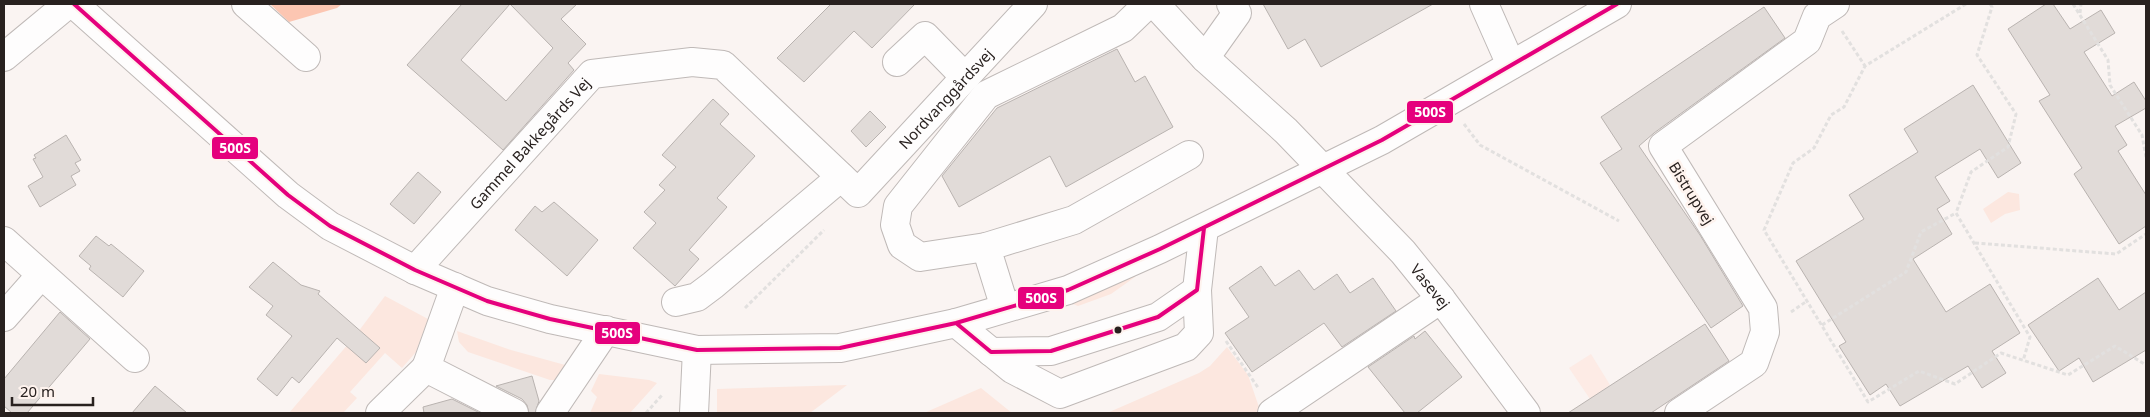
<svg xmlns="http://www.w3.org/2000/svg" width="2150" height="417" font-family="'Noto Sans',sans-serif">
  <rect width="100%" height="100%" fill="#faf4f2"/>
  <!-- built -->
  <path fill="#fdebe5" d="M1591 354 1610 385 1590 399 1569 368Z"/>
  <!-- green -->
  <path fill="#fce7df" d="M2008 192 2019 194 2020 210 2005 214 1991 223 1983 209Z
    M1135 273V277L1111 294 1078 306 1073 304 1075 299Z
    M385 296 428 319 416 352 402 368 385 353 350 392 357 398 343 413H289L355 336Z
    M457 331 511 350 576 368 559 380H550L468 352 459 342Z
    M1227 347 1248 375 1261 413H1107L1199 373 1210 366Z
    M599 374 649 380 657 383 630 413H590L597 397 591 391Z
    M847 385 810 413H717V389Z
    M981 388 1012 413H924Z"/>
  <!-- water -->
  <path fill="#fcc6b2" d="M270 4H342L337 8 289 22Z"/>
  <!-- building -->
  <path fill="#e1dbd8" stroke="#b9b3b0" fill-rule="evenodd" d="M462 4H577L561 19 586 44 568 63 574 70 503 150 407 65ZM510 4 553 48 506 101 461 60Z
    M831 4H915L872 48 854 31 804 82 777 58Z
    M1263 4H1433L1321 67 1305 39 1288 49Z
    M2046 4H2053L2070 29 2101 10 2115 33 2084 52 2112 96 2134 82 2146 101V108L2115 126 2127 145 2118 151 2146 195V226L2119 244 2074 174 2082 168 2039 101 2050 95 2008 29Z
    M1764 7 1785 38 1654 133 1639 146 1700 235 1743 306 1711 328 1600 163 1622 149 1601 117Z
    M1117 49 1135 82 1145 76 1173 127 1066 187 1050 156 959 207 942 176 997 108Z
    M1973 85 2021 163 1998 178 1980 149 1935 177 1950 201 1937 209 1952 234 1913 259 1946 312 1990 284 2020 333 1992 351 2006 373 1982 388 1968 366 1900 406 1886 384 1870 395 1839 346 1846 342 1796 261 1864 219 1849 195 1918 152 1904 129Z
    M713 99 729 114 720 124 755 156 717 198 727 207 689 250 699 259 675 286 633 248 656 223 644 212 665 190 659 185 676 167 662 155Z
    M870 111 886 127 866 147 851 131Z
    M66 135 81 160 75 163 80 171 71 176 76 185 40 207 28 186 43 177 33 159 36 158 34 155Z
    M418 172 441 192 414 224 390 204Z
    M554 202 598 240 567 276 515 230 535 206 542 212Z
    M96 236 109 246 111 244 144 271 123 297 89 269 91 266 79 256Z
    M273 262 301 285 320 291 318 294 380 348 366 363 337 338 299 383 292 377 277 396 257 379 292 336 266 315 273 306 249 287Z
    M1261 266 1275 286 1299 270 1314 290 1337 274 1350 293 1373 278 1396 311 1342 347 1324 323 1252 372 1225 333 1249 317 1229 288Z
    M2098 278 2119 310 2146 292V350L2093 382 2079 358 2059 371 2028 325Z
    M60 312 90 339 27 413H12L4 406V379Z
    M1705 324 1729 361 1651 413H1568Z
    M1425 331 1462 377 1417 413H1405L1368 367 1414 336 1415 339Z
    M532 376 539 401 535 413H529L527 405 522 399 496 386Z
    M155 386 187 413H132Z
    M452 399 480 413H424L423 407Z"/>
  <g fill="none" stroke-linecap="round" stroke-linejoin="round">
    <defs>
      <g id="minor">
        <path d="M246 4 306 57"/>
        <path id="s1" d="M1155 4 1205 58 1286 131 1403 252 1441 299 1526 413"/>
        <path d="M1484 4 1511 65"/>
        <path d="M4 57 68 4"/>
        <path d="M1205 58 1237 13 1231 4"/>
        <path d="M897 62 925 36 965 77"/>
        <path d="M4 241 135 358"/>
        <path d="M986 247 920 257 902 245 895 225 898 206 986 95 1123 28 1148 4"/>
        <path id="s2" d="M415 270 592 74 692 62 723 65 858 193 1033 4"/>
        <path d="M455 287 426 368 514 413"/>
        <path d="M676 302 697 297 713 285 841 177"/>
        <path d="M1005 308 986 247 1074 220 1189 155"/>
        <path d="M4 317 41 275"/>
        <path d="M956 323 1012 369 1060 394 1186 347 1199 333 1197 290 1204 228"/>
        <path d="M991 352 1051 351 1158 317 1197 290"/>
        <path d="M380 413 426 368"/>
        <path d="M550 413 606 330"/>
        <path d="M694 413 697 350"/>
        <path d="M1272 413 1441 299"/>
        <path d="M1679 413 1754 363 1765 332 1763 308 1663 146 1807 41 1817 16 1835 4"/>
      </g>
      <path id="major" d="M74 4 288 195 330 226 415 270 487 301 550 319 697 350 840 348 956 323 1068 290 1160 249 1382 140 1617 4"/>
    </defs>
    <!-- minor casing -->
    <use href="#minor" stroke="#bfb9b7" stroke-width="30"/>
    <!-- major casing -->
    <use href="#major" stroke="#bfb9b7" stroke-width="30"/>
    <!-- path -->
    <path stroke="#e2e0df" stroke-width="3" stroke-dasharray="4 2.5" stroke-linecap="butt" d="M1966 4 1865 66 1844 107 1831 115 1814 148 1793 163 1764 230 1868 402 1919 371 1955 384 2001 353 2068 375 2115 346 2146 365
      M1990 4 1992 7 1977 55 2016 114 2008 147 1971 172 1956 213 2030 337 2023 361
      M2073 4 2108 60 2110 85 2142 135 2146 157
      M2080 13 2081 4
      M1842 31 1865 66
      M1464 124 1480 145 1619 221
      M1975 243 2116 254 2146 234
      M745 308 824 230
      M1791 312 1807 301
      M1822 325 1906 272 1921 232 1956 213
      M1226 341 1259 389
      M646 413 662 395"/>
    <!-- minor -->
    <use href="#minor" stroke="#fefdfd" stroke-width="28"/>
    <!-- major -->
    <use href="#major" stroke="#fefdfd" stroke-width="28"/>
    <defs>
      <path id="bus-1" d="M74 4 288 195 330 226 415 270 487 301 550 319 697 350 840 348 956 323 1068 290 1160 249 1382 140 1617 4
        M956 323 991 352 1051 351 1158 317 1197 290 1204 228"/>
    </defs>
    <!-- bus-1 casing -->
    <use href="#bus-1" stroke="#fef3ee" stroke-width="8"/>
    <!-- bus-1 -->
    <use href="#bus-1" stroke="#e5007d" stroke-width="4"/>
  </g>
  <!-- markers -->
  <circle fill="#28211f" stroke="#fef3ee" stroke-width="2" cx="1118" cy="330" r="4.5"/>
  <g text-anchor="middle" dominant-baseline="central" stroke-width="5" stroke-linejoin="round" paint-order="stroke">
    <!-- street labels -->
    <g font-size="15" fill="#28211f" stroke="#fef3ee">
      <text stroke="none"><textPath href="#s2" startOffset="711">Nordvanggårdsvej</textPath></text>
      <text stroke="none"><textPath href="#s2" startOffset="171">Gammel Bakkegårds Vej</textPath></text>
      <text transform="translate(1692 193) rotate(58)">Bistrupvej</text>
      <text stroke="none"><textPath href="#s1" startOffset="395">Vasevej</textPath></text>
    </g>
  </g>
  <g stroke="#fef3ee" stroke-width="2">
    <rect x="1406" y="100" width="48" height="24" rx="5" fill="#e5007d"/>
    <rect x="211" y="136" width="48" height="24" rx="5" fill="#e5007d"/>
    <rect x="1017" y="286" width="48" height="24" rx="5" fill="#e5007d"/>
    <rect x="594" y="321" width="47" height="24" rx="5" fill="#e5007d"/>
  </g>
  <g font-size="14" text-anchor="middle" font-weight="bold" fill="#fff">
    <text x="1430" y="117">500S</text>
    <text x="235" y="153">500S</text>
    <text x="1041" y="303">500S</text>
    <text x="617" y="338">500S</text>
  </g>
  <!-- border -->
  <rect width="2150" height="417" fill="none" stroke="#28211f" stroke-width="10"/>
  <!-- scale -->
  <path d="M12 397v8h81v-8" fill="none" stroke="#28211f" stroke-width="2.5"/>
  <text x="20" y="397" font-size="15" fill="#28211f" stroke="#fef3ee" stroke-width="4" paint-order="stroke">20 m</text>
</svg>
